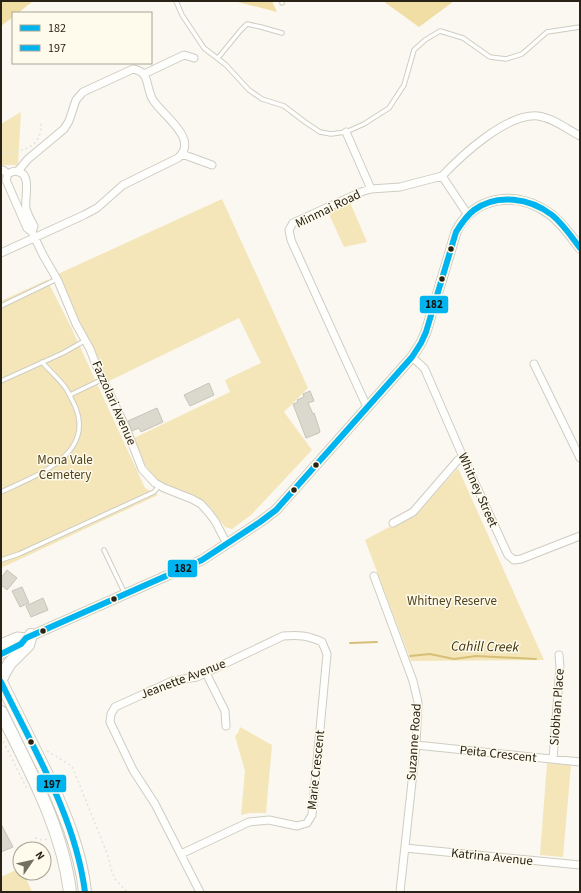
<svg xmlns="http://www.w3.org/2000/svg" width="581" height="893" font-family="'Source Sans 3',sans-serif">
  <rect width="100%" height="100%" fill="#faf8f0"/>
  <!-- green -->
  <path fill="#f4e6b9" d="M21 112 18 165H1V124Z
    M222 199 308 388 284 412 312 450 251 515 232 529 225 527 211 508 198 498 157 481 146 466 134 438 230 392 225 380 261 363 239 318 107 382 58 274Z
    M349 200 367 242 344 247 327 210Z
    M47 280 70 325 145 488 158 495 1 568V301Z
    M458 468 544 660 411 661 365 540 419 511Z
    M240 727 272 745 266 813H250L241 815 245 771 235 736 238 733Z
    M547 763 571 765 563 857 540 855Z
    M20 868V873H24L32 892H1V877Z"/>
  <!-- forest -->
  <path fill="#f1dea4" d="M1 1H33L18 13H13V17L1 26Z
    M234 1H272L277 12Z
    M383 1H454L419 27Z"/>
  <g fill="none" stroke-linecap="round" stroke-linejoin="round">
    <!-- stream -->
    <path stroke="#d6bf76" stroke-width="2" d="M350 643 377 642
      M410 656 430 654 454 659 476 656 536 659"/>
  </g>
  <!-- building -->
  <path fill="#dbd8ce" stroke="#c7c4ba" d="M209 383 214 395 190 406 184 395Z
    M310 391 314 401 308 403 313 414 314 413 320 431 319 433 306 438 293 404 298 402 297 400 304 397 303 394Z
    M157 408 163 422 141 432 139 428 132 431 128 421Z
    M7 570 17 578 7 590 1 585V578Z
    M22 587 29 603 20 607 12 591Z
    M43 598 48 610 31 617 26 606Z
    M1 824 13 847 1 852Z"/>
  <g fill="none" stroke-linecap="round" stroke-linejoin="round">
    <defs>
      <path id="service" d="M176 1 182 15 204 48 226 65 249 90 262 99 284 106 305 122 320 132 331 134 346 132 364 124 389 108 404 85 414 50 425 40 440 31 463 38 490 57 506 59 522 54 547 32 580 27
        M282 1V3
        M218 58 240 31 247 24 261 27 282 33
        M1 306 57 279
        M1 381 63 353 86 340
        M70 395 103 379
        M1 492C35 476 96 455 75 406 72 400 69 393 65 387 58 378 50 371 42 362
        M104 550 125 594
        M1 560 19 554 154 492 159 486"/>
      <path id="minor" d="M144 74 184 55 194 58
        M346 132 371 189
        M182 154 212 165
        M1 170H3L8 174
        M8 174 6 180 27 228 32 232 43 255 58 281 76 324 90 349 96 365 126 428 142 469 155 483 164 488 192 499 201 504 209 513 215 521 227 544
        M8 174C12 172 14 170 19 172 32 175 24 200 26 209 28 215 31 221 34 226L32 232
        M442 176C462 155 507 113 538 116 553 118 567 129 580 136
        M442 176 468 215
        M1 253 84 215 97 208 123 185 178 158C200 139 162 115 153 100 145 87 151 72 133 69L83 92 76 100 69 121 64 129 28 159 18 171
        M412 357 424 368 426 372 463 457 508 555 514 560 521 559 580 536
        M534 364 580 458
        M367 407 291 240 289 230 293 223 361 192 371 189 400 187 442 176
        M393 523 413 512 458 460 463 457
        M374 576 413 681 418 702 416 745 400 892
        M206 673 225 711 226 726
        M416 745 580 762
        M553 759 560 667 559 655
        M405 848 580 865
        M181 854 249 822 269 820 297 826 307 823 312 815 327 654 322 642C307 635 299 635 283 636L197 677 172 681 115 707 111 714 110 722 133 770 155 804 200 892"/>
      <path id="tertiary" d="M1 644 17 637 26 638
        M1 654 21 644 26 638 202 560 260 522 276 510 412 357 421 343 426 332 456 232C474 195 518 190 550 214 562 223 571 236 580 248"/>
      <path id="trunk" d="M1 679 5 671 10 663 28 645 31 635
        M1 682C17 715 34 748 50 781 66 817 81 853 85 892
        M1 712C29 769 62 827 70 892"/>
    </defs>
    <!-- service casing -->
    <use href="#service" stroke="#cfcdc2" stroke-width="5.5"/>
    <!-- minor casing -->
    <use href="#minor" stroke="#cfcdc2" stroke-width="9"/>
    <!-- tertiary casing -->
    <use href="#tertiary" stroke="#cfcdc2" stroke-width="11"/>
    <!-- trunk casing -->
    <use href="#trunk" stroke="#cfcdc2" stroke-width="14"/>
    <!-- path -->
    <path stroke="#e3e2df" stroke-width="1.5" stroke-dasharray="2 3" stroke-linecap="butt" d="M1 154C22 150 42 150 41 122
      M1 737 27 789
      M47 751 72 766 107 853 112 872 115 879 127 892
      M35 838 42 840 49 839"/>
    <!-- service -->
    <use href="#service" stroke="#fefefd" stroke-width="3.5"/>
    <!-- minor -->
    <use href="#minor" stroke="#fefefd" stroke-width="7"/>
    <!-- tertiary -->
    <use href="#tertiary" stroke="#fefefd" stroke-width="9"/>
    <!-- trunk -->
    <use href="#trunk" stroke="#fefefd" stroke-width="12"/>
    <defs>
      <path id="bus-1" d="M1 654 21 644 26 638 202 560 260 522 276 510 412 357 421 343 426 332 456 232C461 224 466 216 474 210 497 193 530 198 552 215 563 224 571 236 580 248"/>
      <path id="bus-2" d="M1 682C34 750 75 816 85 892"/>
    </defs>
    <!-- bus-1 casing -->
    <use href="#bus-1" stroke="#fefaec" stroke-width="9"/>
    <!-- bus-2 casing -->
    <use href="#bus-2" stroke="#fefaec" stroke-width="9"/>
    <!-- bus-1 -->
    <use href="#bus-1" stroke="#00b5ef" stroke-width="6"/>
    <!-- bus-2 -->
    <use href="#bus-2" stroke="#00b5ef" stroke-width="6"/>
  </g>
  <!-- markers -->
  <g fill="#282316" stroke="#fefaec" stroke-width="1.5">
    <circle cx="451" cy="249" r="3.5"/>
    <circle cx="442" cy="279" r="3.5"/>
    <circle cx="316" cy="465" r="3.5"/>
    <circle cx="294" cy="490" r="3.5"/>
    <circle cx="114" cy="599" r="3.5"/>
    <circle cx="43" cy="631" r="3.5"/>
    <circle cx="31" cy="742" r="3.5"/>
  </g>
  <g text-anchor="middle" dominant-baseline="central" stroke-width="3" stroke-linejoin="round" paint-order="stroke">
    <!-- street labels -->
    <g font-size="13" fill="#282316" stroke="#fefaec">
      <text transform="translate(328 209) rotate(-26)">Minmai Road</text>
      <text transform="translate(114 403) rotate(66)">Fazzolari Avenue</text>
      <text transform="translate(478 490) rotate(66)">Whitney Street</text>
      <text transform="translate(183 679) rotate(-21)">Jeanette Avenue</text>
      <text transform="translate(557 707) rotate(-86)">Siobhan Place</text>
      <text transform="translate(414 742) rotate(-86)">Suzanne Road</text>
      <text transform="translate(498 754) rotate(6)">Peita Crescent</text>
      <text transform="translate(316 770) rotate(-84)">Marie Crescent</text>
      <text transform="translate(492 857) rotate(6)">Katrina Avenue</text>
    </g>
    <!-- park labels -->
    <g font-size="13" fill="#51431a" stroke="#fefaec">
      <text x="65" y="460">Mona Vale<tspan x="65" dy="15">Cemetery</tspan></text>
      <text x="452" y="601">Whitney Reserve</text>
    </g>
    <!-- water labels -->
    <g font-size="14" font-style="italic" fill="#3f3206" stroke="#fefaec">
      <text transform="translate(485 647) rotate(1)">Cahill Creek</text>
    </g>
  </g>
  <g stroke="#fefaec" stroke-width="1.5">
    <rect x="419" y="295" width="30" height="19" rx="4" fill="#00b5ef"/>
    <rect x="167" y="559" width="31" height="19" rx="4" fill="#00b5ef"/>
    <rect x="36" y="774" width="31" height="19" rx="4" fill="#00b5ef"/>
  </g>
  <g font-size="11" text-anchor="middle" font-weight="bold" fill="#111">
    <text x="434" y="308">182</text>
    <text x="183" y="572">182</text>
    <text x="52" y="788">197</text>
  </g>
  <!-- border -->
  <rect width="581" height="893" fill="none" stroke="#282316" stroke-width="4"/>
  <!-- legend -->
  <rect x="12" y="12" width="140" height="52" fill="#fefaec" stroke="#a8a496"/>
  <rect x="20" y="25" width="20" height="6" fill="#00b5ef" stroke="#a8a496"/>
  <text x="48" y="32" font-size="12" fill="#282316">182</text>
  <rect x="20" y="45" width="20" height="6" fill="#00b5ef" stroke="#a8a496"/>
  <text x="48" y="52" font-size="12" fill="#282316">197</text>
  <!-- north arrow -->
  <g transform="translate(32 861) rotate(56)"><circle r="19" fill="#fefaec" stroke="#a8a496"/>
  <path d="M0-3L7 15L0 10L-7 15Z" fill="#726e62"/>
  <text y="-6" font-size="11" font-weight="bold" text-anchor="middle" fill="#282316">N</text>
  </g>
</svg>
